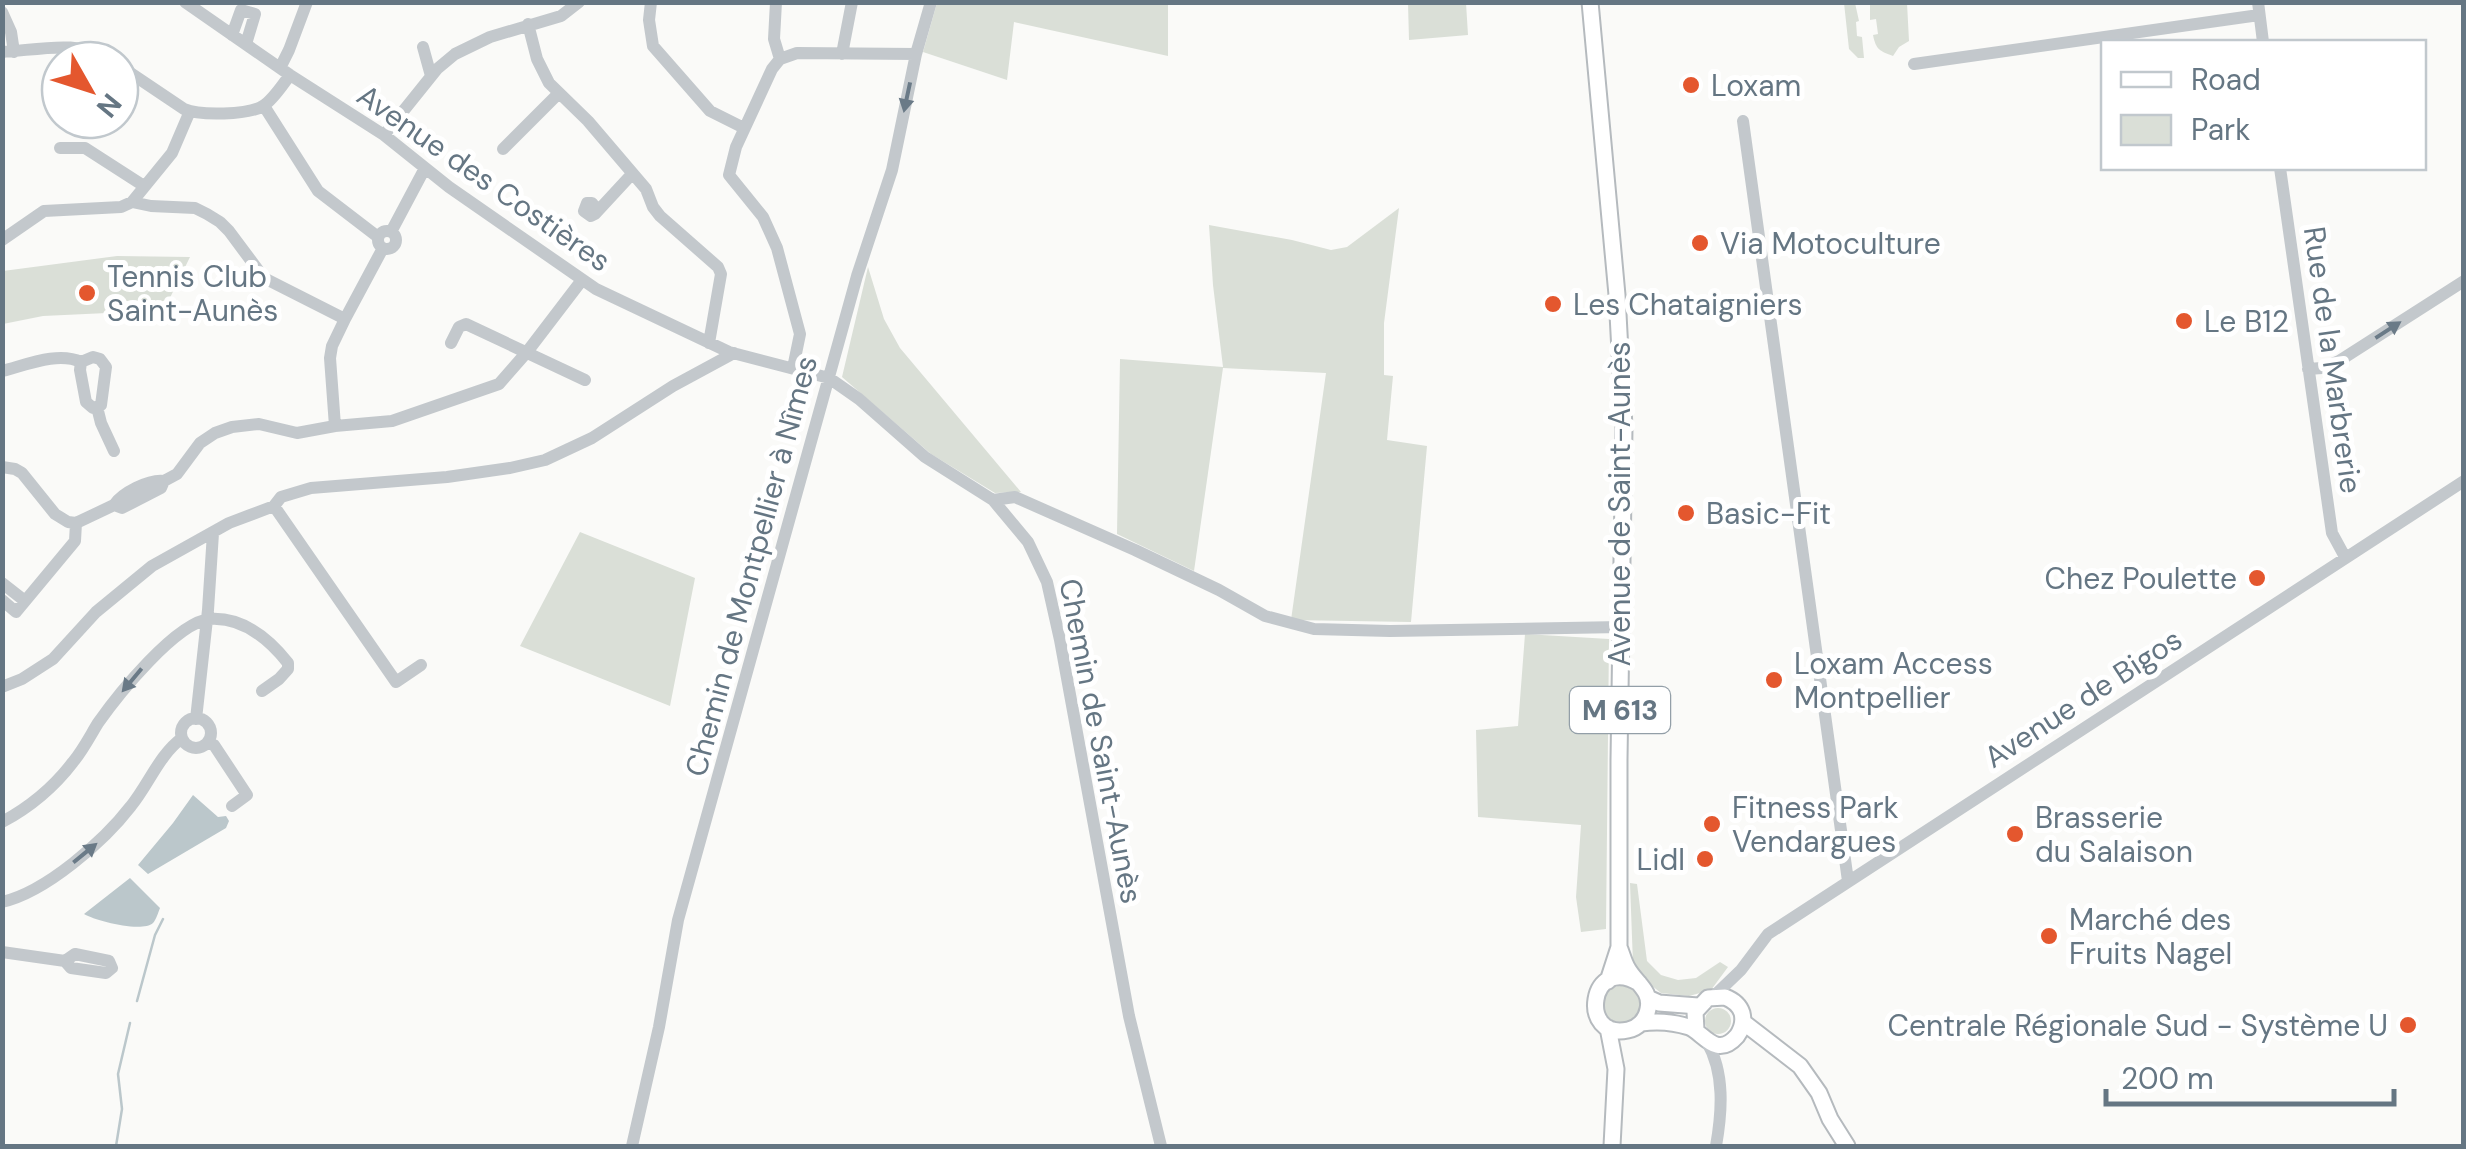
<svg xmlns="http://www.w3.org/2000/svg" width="2466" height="1149" font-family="'DM Sans',sans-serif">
  <rect width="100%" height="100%" fill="#fafaf8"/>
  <!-- green -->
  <path fill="#dadfd7" d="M937 3H1168V56L1014 22 1007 80 923 52Z
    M1408 3H1466L1468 35 1409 40Z
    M1844 3H1855L1859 21 1856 22 1857 36 1862 37 1864 58H1858L1849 49Z
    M1870 3H1907L1909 41 1899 47 1893 56C1880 51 1876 50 1873 35L1878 34 1876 19 1870 20Z
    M1399 208 1384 323V375L1393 376 1387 440 1427 446 1411 622 1291 620 1326 373 1223 368 1194 571 1117 534 1120 359 1223 367 1213 285 1209 225 1292 240 1331 250 1347 247Z
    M117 256 190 257 164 310 110 297 107 313 43 316 3 324V271Z
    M868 267 884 319 900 348 1021 492 995 493 931 454 842 377Z
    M580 532 695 578 670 706 520 646Z
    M1525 634 1609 639 1606 929 1581 932 1576 897 1581 825 1478 817 1476 730 1518 726Z
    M1630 883 1637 884 1647 961 1661 975 1678 980 1696 978 1720 962 1728 967 1711 990 1689 996 1661 993 1642 978 1633 964Z
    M1602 1005a19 19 0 1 1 38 0a19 19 0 1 1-38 0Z
    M1705 1021a13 13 0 1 1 26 0a13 13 0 1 1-26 0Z"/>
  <!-- water -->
  <path fill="#bbc7cb" d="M193 795 218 817 226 816 229 821 226 828 148 874 138 865 173 823Z
    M130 878 160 908C158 913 156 920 153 923 142 933 96 921 84 914Z"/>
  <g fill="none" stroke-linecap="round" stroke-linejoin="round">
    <!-- stream -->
    <path stroke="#bbc7cb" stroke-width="2.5" d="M137 1001 155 935 163 919
      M116 1146 122 1109 118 1074 130 1023"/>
    <defs>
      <path id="major" d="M1590 2 1617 295 1624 427 1619 760V947L1608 981
        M1619 947C1622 954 1624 963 1628 969 1636 983 1652 991 1648 1009 1646 1020 1638 1028 1628 1030 1578 1041 1589 953 1639 983
        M1648 998 1659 1003 1698 1006
        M1743 1022 1800 1066 1819 1093 1830 1119 1847 1146
        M1641 1023C1656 1021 1674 1022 1689 1027 1703 1032 1716 1060 1737 1036 1742 1029 1744 1021 1742 1013 1739 1004 1733 1000 1725 997L1708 998 1695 1012 1696 1030
        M1608 1028 1616 1069 1612 1146"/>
    </defs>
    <!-- major casing -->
    <use href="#major" stroke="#b5babe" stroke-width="19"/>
    <!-- minor -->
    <path stroke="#c3c8cc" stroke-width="12" d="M185 2 290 75 384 135 449 187 596 289 729 352 829 378 859 399 925 457 993 500 1028 542 1047 582 1060 640 1129 1016 1161 1146
      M651 2 649 20 653 46 710 111 744 128
      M776 2 774 39 780 59
      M2258 2 2263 42
      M2 12 11 32 14 52
      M528 24 537 59 549 83 588 121 646 189 653 207 660 216 718 267 721 274 709 343
      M232 35 241 10 255 14 246 44
      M423 47 431 76
      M2 52C38 50 80 39 111 60
      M842 54 852 2
      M1914 64 2259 15
      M120 66 184 109C200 116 248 115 263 106 273 100 283 84 290 75
      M280 68 289 50 307 2
      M264 106 318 191 378 237
      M1743 121 1848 881
      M384 135 437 69 455 54 490 37 561 16 579 2
      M60 148H85L144 186
      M503 149 559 93
      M2280 168 2332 533 2345 557
      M132 202 172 153 190 111
      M597 210 592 203H587L584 211 591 216 595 214 632 174
      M378 240a9 9 0 1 1 18 0a9 9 0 1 1-18 0Z
      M391 232 425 168
      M2 240 44 211 121 207 132 202 151 206 195 208 207 214 220 222 229 231 264 278 345 319 383 248
      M451 343 459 327 466 324 585 380
      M93 357 100 359 106 367 101 405 93 408 86 402 80 370 81 362Z
      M793 368 800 334 777 248 763 217 729 175 736 147 772 69 780 59 797 53 916 54
      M2308 369 2322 368 2339 361 2464 281
      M2 371C26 365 58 351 81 362
      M97 407 101 423 114 451
      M335 426 330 358 332 346 345 319
      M2 467 15 469 22 473 55 514 68 522 76 523 114 505C122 493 149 479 164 481
      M993 500 1015 497 1135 550 1219 590 1265 616 1314 629 1390 631 1621 627
      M114 505 122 508 161 488 164 481 177 474 200 443 215 433 232 427 259 424 297 433 335 426 392 421 499 384 527 352 582 280
      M274 506 396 682 421 665
      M2 583 25 601
      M2 600 16 612 75 541 76 523
      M2 687 22 679 53 659 96 612 152 566 229 523 274 506 281 497 311 488 447 477 510 468 545 460 592 438 673 386 734 353
      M181 733a15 15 0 1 1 30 0a15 15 0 1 1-30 0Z
      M196 719 208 610 213 533
      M208 742 214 745 247 795 232 806
      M2 822C30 807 54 787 73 762 83 750 90 736 98 723 117 696 176 622 210 619 243 617 269 639 288 663V669L279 679 262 691
      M2 902C46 892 104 841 131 806 149 784 159 755 182 738
      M2 952 65 961 71 968 106 973 112 968 109 961 75 954 65 961
      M1714 996 1741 970 1768 934 2464 481
      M1707 1042C1725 1073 1722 1112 1716 1146
      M632 1146 659 1027 678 920 857 276 892 170 916 54 931 2"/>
    <!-- major -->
    <use href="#major" stroke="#fff" stroke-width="15"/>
  </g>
  <!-- one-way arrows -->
  <defs><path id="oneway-solid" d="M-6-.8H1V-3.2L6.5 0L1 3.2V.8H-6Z" transform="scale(2.5)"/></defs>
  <g fill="#6a7a87">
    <use href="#oneway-solid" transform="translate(907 97) rotate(102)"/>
    <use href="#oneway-solid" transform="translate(2388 330) rotate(-33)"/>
    <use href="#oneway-solid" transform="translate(132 680) rotate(130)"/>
    <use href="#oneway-solid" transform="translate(85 853) rotate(-39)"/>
  </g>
  <!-- markers -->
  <g fill="#e4572e" stroke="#fff" stroke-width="4">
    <circle cx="1691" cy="85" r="10"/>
    <circle cx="1700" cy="243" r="10"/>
    <circle cx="87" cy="293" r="10"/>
    <circle cx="1553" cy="304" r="10"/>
    <circle cx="2184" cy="321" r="10"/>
    <circle cx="1686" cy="513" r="10"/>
    <circle cx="2257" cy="578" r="10"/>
    <circle cx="1774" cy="680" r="10"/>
    <circle cx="1712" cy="824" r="10"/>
    <circle cx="2015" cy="834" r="10"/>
    <circle cx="1705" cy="859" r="10"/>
    <circle cx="2049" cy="936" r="10"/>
    <circle cx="2408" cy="1025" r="10"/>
  </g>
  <g text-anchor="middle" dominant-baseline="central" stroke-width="10" stroke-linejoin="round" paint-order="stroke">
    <!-- shield labels -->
    <rect fill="#fff" stroke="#939fa8" stroke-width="2.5" x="1570" y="687" width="100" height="46" rx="8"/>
    <g font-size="28" font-weight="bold" fill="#657683">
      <text x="1620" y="710">M 613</text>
    </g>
    <!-- poi labels -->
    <g font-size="30" fill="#657683" stroke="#fff" text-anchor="start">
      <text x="1711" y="85">Loxam</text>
      <text x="1720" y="243">Via Motoculture</text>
      <text x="107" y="276">Tennis Club<tspan x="107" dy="34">Saint-Aunès</tspan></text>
      <text x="1573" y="304">Les Chataigniers</text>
      <text x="2204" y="321">Le B12</text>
      <text x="1706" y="513">Basic-Fit</text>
      <text x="2237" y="578" text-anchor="end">Chez Poulette</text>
      <text x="1794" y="663">Loxam Access<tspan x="1794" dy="34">Montpellier</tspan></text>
      <text x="1732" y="807">Fitness Park<tspan x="1732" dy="34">Vendargues</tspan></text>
      <text x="2035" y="817">Brasserie<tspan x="2035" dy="34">du Salaison</tspan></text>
      <text x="1685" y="859" text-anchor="end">Lidl</text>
      <text x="2069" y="919">Marché des<tspan x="2069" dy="34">Fruits Nagel</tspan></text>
      <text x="2388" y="1025" text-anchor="end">Centrale Régionale Sud - Système U</text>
    </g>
    <!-- street labels -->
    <g font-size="30" fill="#657683" stroke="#fff">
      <text transform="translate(484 178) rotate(35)">Avenue des Costières</text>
      <text transform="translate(2333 360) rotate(82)">Rue de la Marbrerie</text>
      <text transform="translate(1619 504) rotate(-90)">Avenue de Saint-Aunès</text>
      <text transform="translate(751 566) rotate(-75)">Chemin de Montpellier à Nîmes</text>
      <text transform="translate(2083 698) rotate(-33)">Avenue de Bigos</text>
      <text transform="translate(1101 741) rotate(79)">Chemin de Saint-Aunès</text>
    </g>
  </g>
  <!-- border -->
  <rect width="2466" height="1149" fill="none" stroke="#657683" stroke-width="10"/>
  <!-- legend -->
  <rect x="2101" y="40" width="325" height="130" fill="#ffffff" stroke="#c1c8cd" stroke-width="2.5"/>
  <rect x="2121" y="72" width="50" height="15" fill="#ffffff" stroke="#c1c8cd" stroke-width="2.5"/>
  <text x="2191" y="90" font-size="30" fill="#657683">Road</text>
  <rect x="2121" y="115" width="50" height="30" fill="#dadfd7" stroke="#c1c8cd" stroke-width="2.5"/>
  <text x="2191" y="140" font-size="30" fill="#657683">Park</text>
  <!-- north arrow -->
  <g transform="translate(90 90) rotate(129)"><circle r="48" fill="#ffffff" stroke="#c1c8cd" stroke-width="2.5"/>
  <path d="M0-8L18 38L0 25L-18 38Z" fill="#e4572e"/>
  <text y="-15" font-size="28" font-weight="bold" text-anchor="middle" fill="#657683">N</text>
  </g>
  <!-- scale -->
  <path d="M2106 1089v15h288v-15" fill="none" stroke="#657683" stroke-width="5"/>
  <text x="2121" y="1089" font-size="30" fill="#657683" stroke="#ffffff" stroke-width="8" paint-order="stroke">200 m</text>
</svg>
